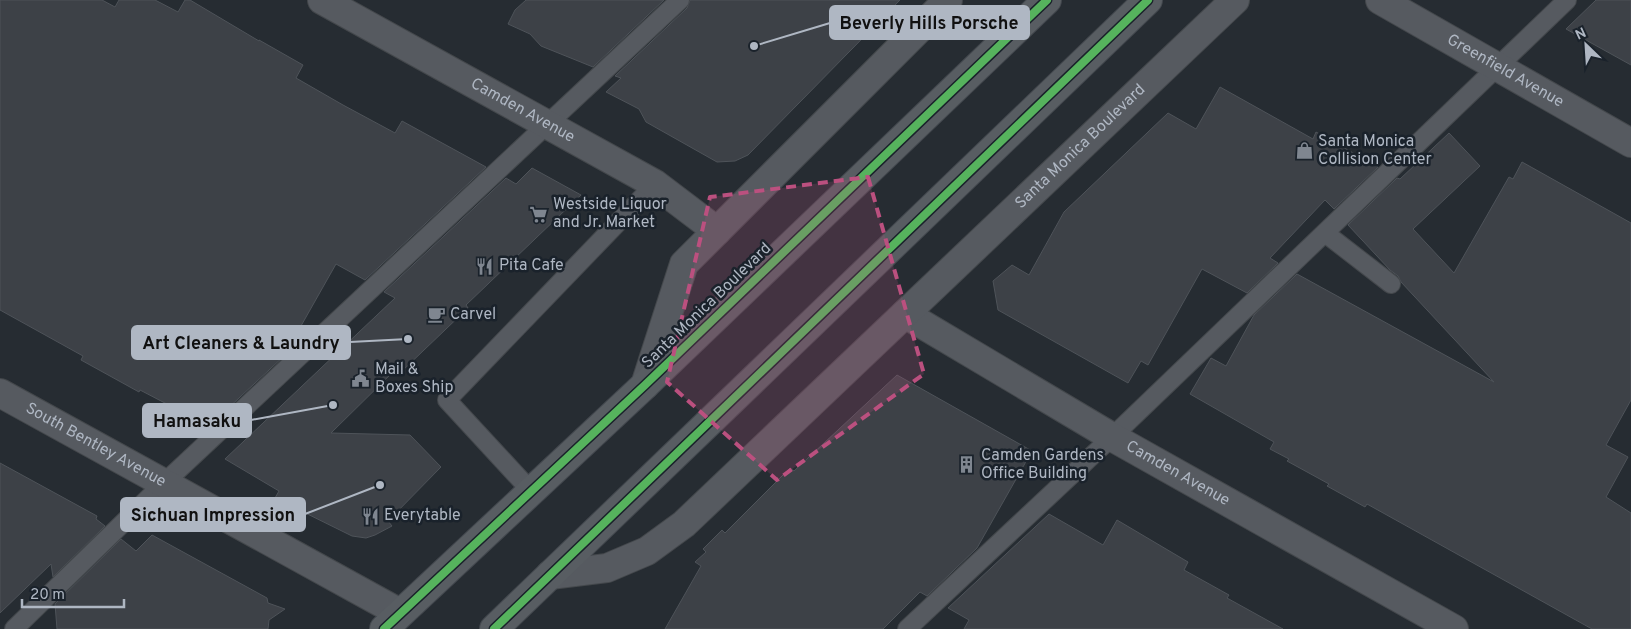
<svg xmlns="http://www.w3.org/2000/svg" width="1631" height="629" font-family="Overpass,sans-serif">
  <rect width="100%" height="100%" fill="#262c32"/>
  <!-- building -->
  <path fill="#3d4147" stroke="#4e5359" d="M0 0H102L115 7 119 0H155L178 12 185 0H190L259 41V40L303 65 296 78 343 105 395 133 402 121 486 167 365 280 336 264 284 356 209 426 140 390 139 392 81 360 83 356 0 310Z
    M526 0H664L593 67 541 46 530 34 508 24 515 10Z
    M690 0H900L748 155 735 161 717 162 646 122 639 109 606 92 621 78 615 76 687 8Z
    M1596 0H1631V65L1566 29Z
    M1220 87 1313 139 1316 132 1378 167 1334 209 1325 200 1270 258 1278 263 1247 293 1202 269 1148 365 1141 361 1128 383 998 310 993 281 1012 265 1029 275 1064 212 1168 113 1196 129Z
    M1449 133 1480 166 1413 229 1454 273 1509 177 1513 179 1522 162 1631 223V400L1606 445 1628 457 1606 497 1631 513V629H1592L1367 504 1365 507 1327 486 1329 484 1287 461 1289 459 1270 449 1274 442 1190 394 1211 358 1226 366 1254 315 1297 274 1494 382 1401 282 1398 276 1390 270 1348 225 1397 178 1400 179Z
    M532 168 581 195 466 305 468 308 401 372 397 368 331 433 410 435 441 467 388 521 392 526 375 535 366 538 352 536 275 498 279 491 225 459 395 298 384 292 506 178 516 184Z
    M897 375 1032 451 977 548 927 596 920 592 883 629H665L701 566 695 562 706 552 703 549 722 530 725 533 790 468 794 471Z
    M0 463 97 516 96 519 105 526 53 577 51 564 0 613Z
    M1049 514 1103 545 1117 520 1188 562 1184 570 1229 595 1227 598 1283 629H964L969 620 948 608Z
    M152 535 267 598 268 603 285 609 269 620 268 629H57L55 604 121 539 136 551Z"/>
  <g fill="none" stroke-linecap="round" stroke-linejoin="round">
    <defs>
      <path id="lane" d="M1325 233 1391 284
        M532 492 447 400 655 184
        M14 629 163 484 680 0
        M907 629 1112 437 1567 0"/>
      <g id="street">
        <path id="s1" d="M322 0 655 184 717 231"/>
        <path id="s2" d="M1380 0 1631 143"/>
        <path id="s3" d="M905 314 1112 437 1454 629"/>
        <path d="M645 385 684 264 948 0"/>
        <path id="s4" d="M0 393 400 613"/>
        <path id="s5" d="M550 575 607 568 647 551 684 524 1235 0"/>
      </g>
      <path id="primary" d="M384 629 645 385 1047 0
        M494 629 1148 0"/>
    </defs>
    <!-- lane casing -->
    <use href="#lane" stroke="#44484c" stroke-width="20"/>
    <!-- street casing -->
    <use href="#street" stroke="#44484c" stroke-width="30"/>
    <!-- primary casing -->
    <use href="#primary" stroke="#43484e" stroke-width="30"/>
    <!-- lane -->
    <use href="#lane" stroke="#565a60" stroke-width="18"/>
    <!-- street -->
    <use href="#street" stroke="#565a60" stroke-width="28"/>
    <!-- primary -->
    <use href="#primary" stroke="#585d62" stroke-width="28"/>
    <defs>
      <path id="cycleway" d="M384 629 645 385 1047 0
        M494 629 1148 0"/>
    </defs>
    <!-- cycleway casing -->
    <use href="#cycleway" stroke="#1a222b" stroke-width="11"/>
    <!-- cycleway -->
    <use href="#cycleway" stroke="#56b35d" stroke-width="8"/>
  </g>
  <!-- marked area -->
  <path fill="#bb507f" fill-opacity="0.2" stroke="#bb507f" stroke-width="4" stroke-dasharray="10 6" stroke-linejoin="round" d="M868 177 924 374 777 480 667 382 710 197Z"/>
  <!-- icons -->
  <defs>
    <symbol id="shop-bare" viewBox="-9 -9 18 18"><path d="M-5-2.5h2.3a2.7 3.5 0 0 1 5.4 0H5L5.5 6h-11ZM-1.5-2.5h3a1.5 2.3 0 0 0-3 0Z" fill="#7f8690" stroke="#1a222b" stroke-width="2.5" paint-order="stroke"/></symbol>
    <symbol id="supermarket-bare" viewBox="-9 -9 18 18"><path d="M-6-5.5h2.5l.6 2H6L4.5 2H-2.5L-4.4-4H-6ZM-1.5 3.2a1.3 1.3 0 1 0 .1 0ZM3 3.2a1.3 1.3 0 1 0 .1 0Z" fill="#7f8690" stroke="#1a222b" stroke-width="2.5" paint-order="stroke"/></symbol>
    <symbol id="restaurant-bare" viewBox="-9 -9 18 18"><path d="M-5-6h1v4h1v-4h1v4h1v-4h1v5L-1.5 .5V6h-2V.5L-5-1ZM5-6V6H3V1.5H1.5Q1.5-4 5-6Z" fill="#7f8690" stroke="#1a222b" stroke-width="2.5" paint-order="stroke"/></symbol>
    <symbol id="cafe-bare" viewBox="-9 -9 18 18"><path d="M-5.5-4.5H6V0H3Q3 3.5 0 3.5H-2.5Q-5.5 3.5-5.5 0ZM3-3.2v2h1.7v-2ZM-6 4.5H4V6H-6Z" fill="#7f8690" stroke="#1a222b" stroke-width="2.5" paint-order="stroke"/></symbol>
    <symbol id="civic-bare" viewBox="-9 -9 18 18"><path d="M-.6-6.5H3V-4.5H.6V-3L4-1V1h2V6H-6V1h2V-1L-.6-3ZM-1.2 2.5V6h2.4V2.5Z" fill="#7f8690" stroke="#1a222b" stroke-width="2.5" paint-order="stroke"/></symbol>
    <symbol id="building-bare" viewBox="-9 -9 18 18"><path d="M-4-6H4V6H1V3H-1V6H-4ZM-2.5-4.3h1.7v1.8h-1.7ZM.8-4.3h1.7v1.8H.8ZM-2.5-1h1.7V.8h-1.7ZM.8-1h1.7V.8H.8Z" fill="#7f8690" stroke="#1a222b" stroke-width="2.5" paint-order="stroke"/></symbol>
  </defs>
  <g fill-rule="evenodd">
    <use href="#shop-bare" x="1292" y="138" width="25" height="25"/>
    <use href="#supermarket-bare" x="526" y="202" width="25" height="25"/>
    <use href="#restaurant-bare" x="472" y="254" width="25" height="25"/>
    <use href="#cafe-bare" x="424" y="302" width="25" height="25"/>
    <use href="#civic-bare" x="348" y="366" width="25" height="25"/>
    <use href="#building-bare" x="954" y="452" width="25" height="25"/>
    <use href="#restaurant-bare" x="358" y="504" width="25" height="25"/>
  </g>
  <g text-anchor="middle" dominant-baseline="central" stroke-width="5" stroke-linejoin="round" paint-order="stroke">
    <!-- street labels -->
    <g font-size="16" fill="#afb7c3" stroke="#1a222b">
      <text stroke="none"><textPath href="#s2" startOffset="144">Greenfield Avenue</textPath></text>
      <text stroke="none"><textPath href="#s1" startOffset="229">Camden Avenue</textPath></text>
      <text stroke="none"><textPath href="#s5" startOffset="694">Santa Monica Boulevard</textPath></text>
      <text transform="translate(707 306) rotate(-44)">Santa Monica Boulevard</text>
      <text stroke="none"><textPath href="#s4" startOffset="109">South Bentley Avenue</textPath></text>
      <text stroke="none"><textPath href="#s3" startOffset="316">Camden Avenue</textPath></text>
    </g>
    <!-- poi labels -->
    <g font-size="16" fill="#afb7c3" stroke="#1a222b" text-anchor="start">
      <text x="1318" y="142">Santa Monica<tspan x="1318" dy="18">Collision Center</tspan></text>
      <text x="553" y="205">Westside Liquor<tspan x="553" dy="18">and Jr. Market</tspan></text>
      <text x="499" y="266">Pita Cafe</text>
      <text x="450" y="315">Carvel</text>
      <text x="375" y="370">Mail &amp;<tspan x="375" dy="18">Boxes Ship</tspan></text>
      <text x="981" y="456">Camden Gardens<tspan x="981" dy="18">Office Building</tspan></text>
      <text x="384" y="516">Everytable</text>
    </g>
  </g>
  <!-- callouts -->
  <path fill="none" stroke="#afb7c3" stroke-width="2" d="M754 46L830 23M408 339L350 342M333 405L251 420M380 485L305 514"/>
  <g fill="#afb7c3" stroke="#1a222b" stroke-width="2">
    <circle cx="754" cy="46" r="5"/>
    <circle cx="408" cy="339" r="5"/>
    <circle cx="333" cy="405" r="5"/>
    <circle cx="380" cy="485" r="5"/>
  </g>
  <g fill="#afb7c3" stroke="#afb7c3" stroke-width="2">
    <rect x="830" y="6" width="199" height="33" rx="5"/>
    <rect x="132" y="326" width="218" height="33" rx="5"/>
    <rect x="143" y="404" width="108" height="33" rx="5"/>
    <rect x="121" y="498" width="184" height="33" rx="5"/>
  </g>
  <g font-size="18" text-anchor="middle" font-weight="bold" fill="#111">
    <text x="929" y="29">Beverly Hills Porsche</text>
    <text x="241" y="349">Art Cleaners &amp; Laundry</text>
    <text x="197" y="427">Hamasaku</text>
    <text x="213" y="521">Sichuan Impression</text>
  </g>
  <!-- north arrow -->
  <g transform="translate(1586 45) rotate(335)" stroke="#1a222b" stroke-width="4" paint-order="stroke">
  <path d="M0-4L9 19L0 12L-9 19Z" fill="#afb7c3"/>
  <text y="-8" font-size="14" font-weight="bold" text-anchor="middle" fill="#afb7c3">N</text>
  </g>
  <!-- scale -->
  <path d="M22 599v8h102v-8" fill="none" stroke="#afb7c3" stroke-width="2.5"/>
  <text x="30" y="599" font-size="15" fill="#afb7c3" stroke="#1a222b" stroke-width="4" paint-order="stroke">20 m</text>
</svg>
